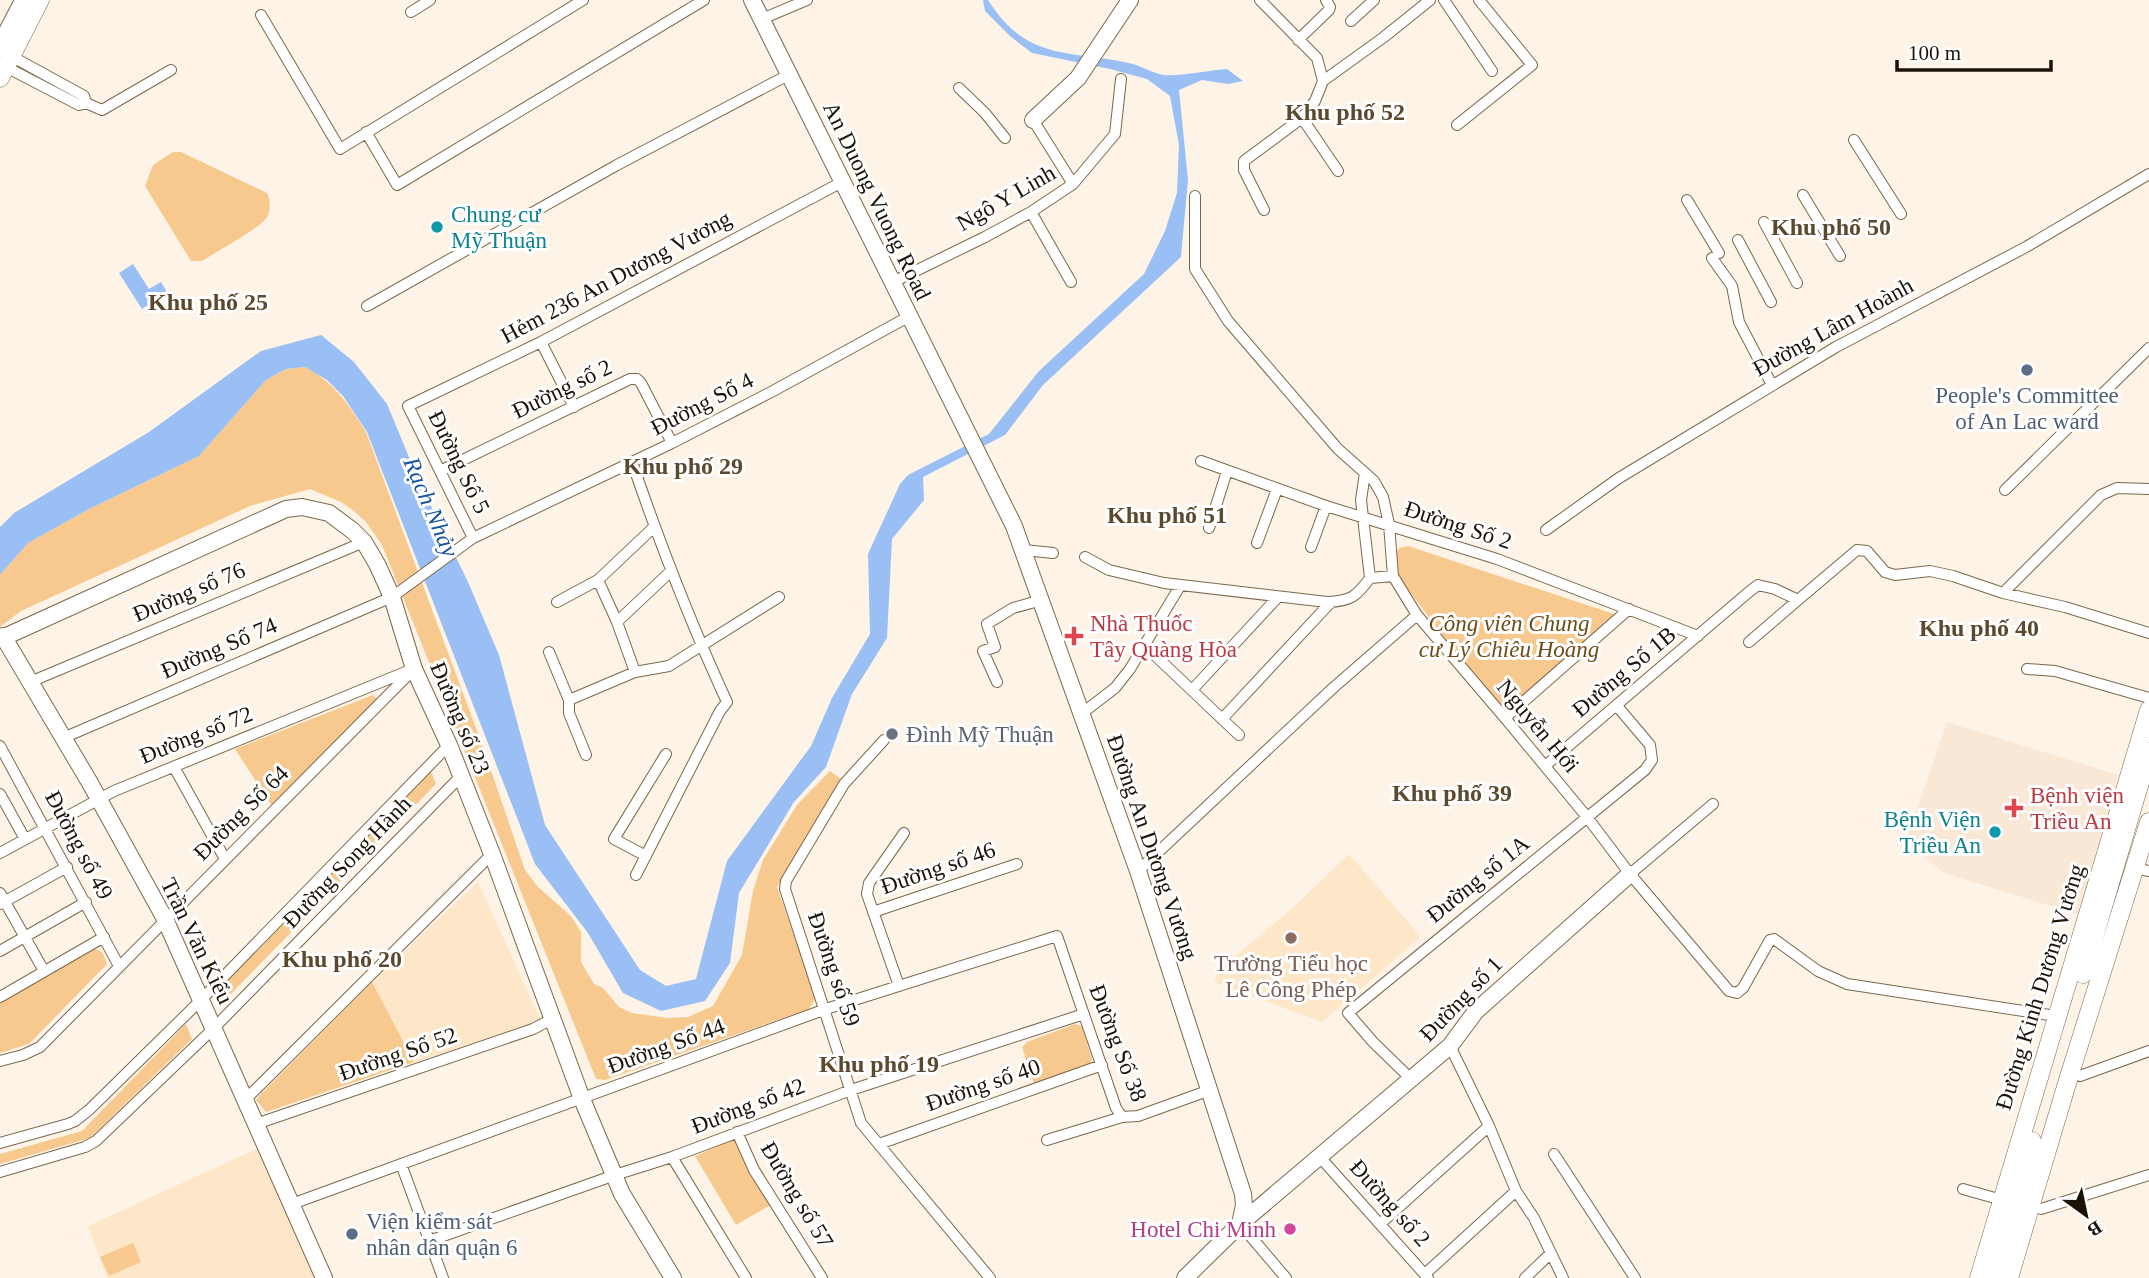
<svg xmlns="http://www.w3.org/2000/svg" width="2149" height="1278" font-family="'Times New Roman',serif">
  <rect width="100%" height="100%" fill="#fdf3e7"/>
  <!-- built -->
  <path fill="#fee6c8" d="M1349 854 1421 937 1322 1022 1214 982 1218 971 1296 905Z
    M478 882 542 1023 414 1062 372 982Z
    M259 1148 316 1278H107L88 1226Z"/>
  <!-- medical -->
  <path fill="#f9e8d6" d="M1947 722 2118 775 2080 915 1944 873 1906 842Z"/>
  <!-- green -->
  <path fill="#f7c98f" d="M173 152H181L267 193C271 201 271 213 265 220 253 232 217 251 202 261H191L145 186 153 165Z
    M305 367C334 382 349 405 366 432L483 747 525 870 538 887 571 916 581 932V962L594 984 603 988 619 1007 632 1013 668 1018 688 1017 713 1006 742 955 753 891 763 860 797 805 830 771 841 779 777 887 816 998 809 1009 605 1080 596 1079 382 545 366 522 354 511 341 502 310 489 250 506 21 611 0 627V575L28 543 89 509 199 456 266 380 286 369Z
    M1408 546 1614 614 1615 619 1505 710 1497 708 1398 576 1396 554 1399 548Z
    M373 695 378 700 272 806 235 749Z
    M431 771 436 784 222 1003 217 991Z
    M95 948 103 953 107 964 29 1044 0 1053V1001Z
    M372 982 414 1062 266 1112 256 1100 260 1095Z
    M186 1024 192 1039 90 1138 0 1164V1154L82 1131Z
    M1075 1024 1082 1026 1092 1059 1090 1064 1034 1084 1022 1047 1027 1042Z
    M742 1136 779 1200 736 1225 695 1156Z
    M133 1243 141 1262 109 1276 100 1257Z"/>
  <!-- water -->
  <path fill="#9abff4" d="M983 0H988C1028 63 1069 49 1133 64 1143 67 1153 73 1163 75 1177 77 1211 70 1227 69L1243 81 1228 84 1202 80 1179 90 1188 180 1181 257 1043 385 1005 435 923 477 924 500 892 539 887 638 852 694 826 767 794 802 739 893 730 963 705 1001 661 1011 623 993 588 933 535 864 367 432 343 396 327 380 305 367 286 369 266 380 199 456 89 509 28 543 0 575V527L14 513 149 432 261 351 321 335 354 362 387 404 418 479 468 582 499 655 545 825 640 970 666 986 696 979 727 861 811 746 832 698 870 634 868 554 900 484 908 475 989 434 1039 371 1144 274 1165 231 1177 193 1179 145 1170 96 1147 79 1110 69 1032 53 1010 36 985 11Z
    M133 264 149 289 161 282 167 292 142 309 119 273Z"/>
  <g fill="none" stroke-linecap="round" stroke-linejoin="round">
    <defs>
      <path id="street" d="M1260 0 1317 58 1323 81 1315 101 1302 118 1244 161V170L1264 210
        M1444 0 1492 71
        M411 12 430 0
        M261 15 340 149 583 0
        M762 19 807 0
        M1351 21 1374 0
        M1298 40 1329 10 1330 7 1326 0
        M6 67 79 105 86 103 84 96 11 56
        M1323 81 1384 37 1430 0
        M959 88 985 113 1005 138
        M86 103 102 110 171 70
        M1302 118 1338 171
        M1033 120 1073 184
        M1457 125 1532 65 1479 0
        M366 132 397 185 704 0
        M1854 140 1901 214
        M1803 195 1840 256
        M1195 196V269L1228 321 1338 449 1374 481 1383 497 1389 524 1393 576 1417 615 1505 718 1587 817 1630 874 1729 991 1737 993 1743 988 1770 940 1774 939 1818 971 1847 984 2056 1016
        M1687 200 1719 253
        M1031 212 1071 282
        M1764 222 1797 283
        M1738 240 1771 302
        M1712 258 1732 286 1739 322 1772 385
        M891 283 985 237 1031 212 1073 184 1115 134 1121 79
        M367 306 617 165 790 74
        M541 342 574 407
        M1201 461 1326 506 1497 559 1698 636
        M632 462C660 544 691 624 727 702L720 711 636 875
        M440 471 630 379H637L641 383 672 443
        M1365 473 1361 500 1370 578
        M2005 490 2149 348
        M1209 528 1227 471
        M1546 530 1619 478 1836 347 2026 247 2149 174
        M473 538 408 406 541 342 842 182
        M1257 543 1277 489
        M1311 547 1326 506
        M1024 550 1053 553
        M1085 557 1109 570 1164 583 1327 602C1351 601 1356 597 1370 578L1393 576
        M598 580 617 622 635 672
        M2003 593 2101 495 2117 488 2149 489
        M557 602 598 580 654 527
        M617 622 671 571
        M1749 642 1798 600
        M1144 645 1239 735
        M549 652 569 700V713L586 755
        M2027 669 2055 671 2149 698
        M30 682 364 542
        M997 682 983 651 995 647 987 624 1013 608 1042 600
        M1192 690 1278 597
        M569 700 635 672 669 666 779 597
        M1081 714 1115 688 1130 669 1180 586
        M1505 718 1629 609
        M1222 719 1331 602
        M63 738 392 597 473 538 672 443 773 391 908 317
        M884 740 844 784 786 881 785 889 861 1123 990 1278
        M0 746 119 966
        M1545 766 1750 591 1758 585 1775 589 1798 600 1857 550 1867 551 1885 572 1895 575 1930 571 1953 576 2003 593 2065 607 2149 633
        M174 767 225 859
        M0 794 25 839
        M0 853 114 791 408 671
        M646 856 614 839 666 754
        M2144 870 2149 871
        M1138 871 1333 688 1417 615
        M1630 874 1713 804
        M0 893 44 971
        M0 904 67 867
        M873 912 1017 864
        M0 951 86 902
        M899 986 867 894 869 883 904 833
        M0 997 104 937
        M1450 1046 1489 1126 1516 1191 1534 1218 1563 1278
        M0 1061 23 1055 40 1047 414 669
        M2080 1076 2149 1051
        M1411 1079 1373 1042 1348 1013 1645 770 1652 760 1650 745 1617 706
        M245 1100 492 854
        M256 1124 533 1029 552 1019
        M737 1132 754 1170 822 1278
        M1047 1140 1122 1117 1138 1116 1210 1090
        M0 1143 68 1124 75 1121 89 1110 201 1000 449 745
        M879 1144 1102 1065
        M1554 1154 1635 1278
        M1319 1156 1428 1278
        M672 1157 746 1278
        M401 1164 443 1278
        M0 1172 85 1147 96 1141 214 1028 460 777
        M1963 1189 2002 1200
        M292 1204 826 1009 1057 936 1116 1108 1122 1117
        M2041 1209 2149 1175
        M1240 1224 1286 1278
        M1380 1224 1489 1126
        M429 1241 615 1175 672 1157 851 1090 1084 1014
        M1425 1274 1516 1191
        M1525 1278 1551 1253"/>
      <path id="secondary" d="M752 0 1014 526 1138 871 1243 1194 1244 1205 1240 1224
        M1033 120 1078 78 1130 0
        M3 636 90 783 165 919 324 1278
        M0 639 286 509 302 507 329 513 353 531 364 542 377 564 392 597 414 669 449 745 492 854 582 1099 622 1194 673 1278
        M1185 1278 1240 1224 1450 1046 1476 1011 1630 874"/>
      <path id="primary" d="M0 78 40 0
        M2083 974 2149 752
        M1979 1278 2149 710
        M1992 1278 2032 1141
        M2009 1278 2068 1080 2149 822"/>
      <path id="highway" d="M0 48 25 0"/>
    </defs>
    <!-- street casing -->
    <use href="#street" stroke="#7d674c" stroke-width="12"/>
    <!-- secondary casing -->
    <use href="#secondary" stroke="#7d674c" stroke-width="18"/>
    <!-- primary casing -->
    <use href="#primary" stroke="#7d674c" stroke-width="19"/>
    <!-- highway casing -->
    <use href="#highway" stroke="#7d674c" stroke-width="21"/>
    <!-- street -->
    <use href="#street" stroke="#fff" stroke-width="10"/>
    <!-- secondary -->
    <use href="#secondary" stroke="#fff" stroke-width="16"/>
    <!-- primary -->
    <use href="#primary" stroke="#fff" stroke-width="18"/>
    <!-- highway -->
    <use href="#highway" stroke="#fff" stroke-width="19"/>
  </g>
  <!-- markers -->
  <g fill="#0f9aa8" stroke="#fff" stroke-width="2.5">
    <circle cx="437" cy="227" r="7"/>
    <circle cx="1995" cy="832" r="7"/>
  </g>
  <g fill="#5c6f8a" stroke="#fff" stroke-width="2.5">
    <circle cx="2027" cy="370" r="7"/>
    <circle cx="352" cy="1234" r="7"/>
  </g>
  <g fill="#e0444e" stroke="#fff" stroke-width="2.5">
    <path d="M1070.5 625.5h7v7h7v7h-7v7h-7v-7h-7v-7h7z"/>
    <path d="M2010.5 797.5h7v7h7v7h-7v7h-7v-7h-7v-7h7z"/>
  </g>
  <circle fill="#6b7280" stroke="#fff" stroke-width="2.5" cx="892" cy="734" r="7"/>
  <circle fill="#8d6e63" stroke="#fff" stroke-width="2.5" cx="1291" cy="938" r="7"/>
  <circle fill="#d1479c" stroke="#fff" stroke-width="2.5" cx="1290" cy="1229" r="7"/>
  <g text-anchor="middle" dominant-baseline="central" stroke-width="6" stroke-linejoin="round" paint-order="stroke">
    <!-- street labels -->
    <g font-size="23" fill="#1b1308" stroke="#fff">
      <text transform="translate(1006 198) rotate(-30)">Ngô Y Linh</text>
      <text transform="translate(877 201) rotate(64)">An Duong Vuong Road</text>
      <text transform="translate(616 277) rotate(-28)">Hẻm 236 An Dương Vương</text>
      <text transform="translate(1833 327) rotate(-29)">Đường Lâm Hoành</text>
      <text transform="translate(562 389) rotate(-26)">Đường số 2</text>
      <text transform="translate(702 404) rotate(-27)">Đường Số 4</text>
      <text transform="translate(459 462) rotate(64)">Đường Số 5</text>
      <text transform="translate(1458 525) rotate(18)">Đường Số 2</text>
      <text transform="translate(189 592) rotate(-23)">Đường số 76</text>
      <text transform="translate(219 648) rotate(-23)">Đường Số 74</text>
      <text transform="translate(1624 672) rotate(-40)">Đường Số 1B</text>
      <text transform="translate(460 718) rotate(67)">Đường số 23</text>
      <text transform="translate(1538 726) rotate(50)">Nguyễn Hới</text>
      <text transform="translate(196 735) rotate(-22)">Đường số 72</text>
      <text transform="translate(241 813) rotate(-45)">Đường Số 64</text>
      <text transform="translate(79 845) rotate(62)">Đường số 49</text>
      <text transform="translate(1152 847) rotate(71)">Đường An Dương Vương</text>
      <text transform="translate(347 862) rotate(-46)">Đường Song Hành</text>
      <text transform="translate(938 868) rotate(-19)">Đường số 46</text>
      <text transform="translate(1478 879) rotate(-39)">Đường số 1A</text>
      <text transform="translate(197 941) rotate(64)">Trần Văn Kiểu</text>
      <text transform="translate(834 969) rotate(71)">Đường số 59</text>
      <text transform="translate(2040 987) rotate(-73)">Đường Kinh Dương Vương</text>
      <text transform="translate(1461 999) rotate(-46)">Đường số 1</text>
      <text transform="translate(1118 1043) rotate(69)">Đường Số 38</text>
      <text transform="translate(666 1046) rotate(-20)">Đường Số 44</text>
      <text transform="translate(398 1054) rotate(-19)">Đường Số 52</text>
      <text transform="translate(983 1085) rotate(-19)">Đường số 40</text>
      <text transform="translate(748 1106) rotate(-21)">Đường số 42</text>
      <text transform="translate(797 1195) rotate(59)">Đường số 57</text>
      <text transform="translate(1390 1203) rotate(48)">Đường số 2</text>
    </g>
    <!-- culture labels -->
    <g font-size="23" fill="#0d838f" stroke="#fff" text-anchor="start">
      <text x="451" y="214">Chung cư<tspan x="451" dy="26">Mỹ Thuận</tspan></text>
      <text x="1981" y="819" text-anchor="end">Bệnh Viện<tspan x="1981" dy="26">Triều An</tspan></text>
    </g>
    <!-- service labels -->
    <g font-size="23" fill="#4e5e75" stroke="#fff">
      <text x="2027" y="395">People's Committee<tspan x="2027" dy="26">of An Lac ward</tspan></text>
      <text x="366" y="1221" text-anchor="start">Viện kiểm sát<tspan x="366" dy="26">nhân dân quận 6</tspan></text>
    </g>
    <!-- health labels -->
    <g font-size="23" fill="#be3a42" stroke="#fff" text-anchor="start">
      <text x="1090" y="623">Nhà Thuốc<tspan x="1090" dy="26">Tây Quàng Hòa</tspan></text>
      <text x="2030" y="795">Bệnh viện<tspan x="2030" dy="26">Triều An</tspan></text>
    </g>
    <!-- park labels -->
    <g font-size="23" font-style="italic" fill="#6e4b17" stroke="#fff">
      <text x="1509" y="623">Công viên Chung<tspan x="1509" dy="26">cư Lý Chiêu Hoàng</tspan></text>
    </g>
    <!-- worship labels -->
    <g font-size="23" fill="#5b616d" stroke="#fff" text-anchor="start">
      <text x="906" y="734">Đình Mỹ Thuận</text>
    </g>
    <!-- education labels -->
    <g font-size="23" fill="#785e54" stroke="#fff">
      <text x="1291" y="963">Trường Tiểu học<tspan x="1291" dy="26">Lê Công Phép</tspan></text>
    </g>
    <!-- hotel labels -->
    <g font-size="23" fill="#b23c85" stroke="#fff" text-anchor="end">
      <text x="1276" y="1229">Hotel Chi Minh</text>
    </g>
    <!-- neighbourhood labels -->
    <g font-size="24" font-weight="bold" fill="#5c482d" stroke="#fff">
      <text x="1345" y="112">Khu phố 52</text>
      <text x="1831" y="227">Khu phố 50</text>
      <text x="208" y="302">Khu phố 25</text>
      <text x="683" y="466">Khu phố 29</text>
      <text x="1167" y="515">Khu phố 51</text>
      <text x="1979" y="628">Khu phố 40</text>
      <text x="1452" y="793">Khu phố 39</text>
      <text x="342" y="959">Khu phố 20</text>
      <text x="879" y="1064">Khu phố 19</text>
    </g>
    <!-- water labels -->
    <g font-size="24" font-style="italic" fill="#1a549f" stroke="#fff">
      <text transform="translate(431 507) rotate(67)">Rạch Nhảy</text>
    </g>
  </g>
  <!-- north arrow -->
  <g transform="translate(2086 1215) rotate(147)" stroke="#ffffff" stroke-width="5" paint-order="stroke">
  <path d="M0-5L12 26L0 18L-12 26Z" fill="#1b1308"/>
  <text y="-10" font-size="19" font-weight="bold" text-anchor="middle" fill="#1b1308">B</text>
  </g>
  <!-- scale -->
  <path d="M1897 60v10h154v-10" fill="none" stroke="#1b1308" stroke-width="3.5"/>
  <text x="1908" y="60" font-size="21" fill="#1b1308" stroke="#ffffff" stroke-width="5" paint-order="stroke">100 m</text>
</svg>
